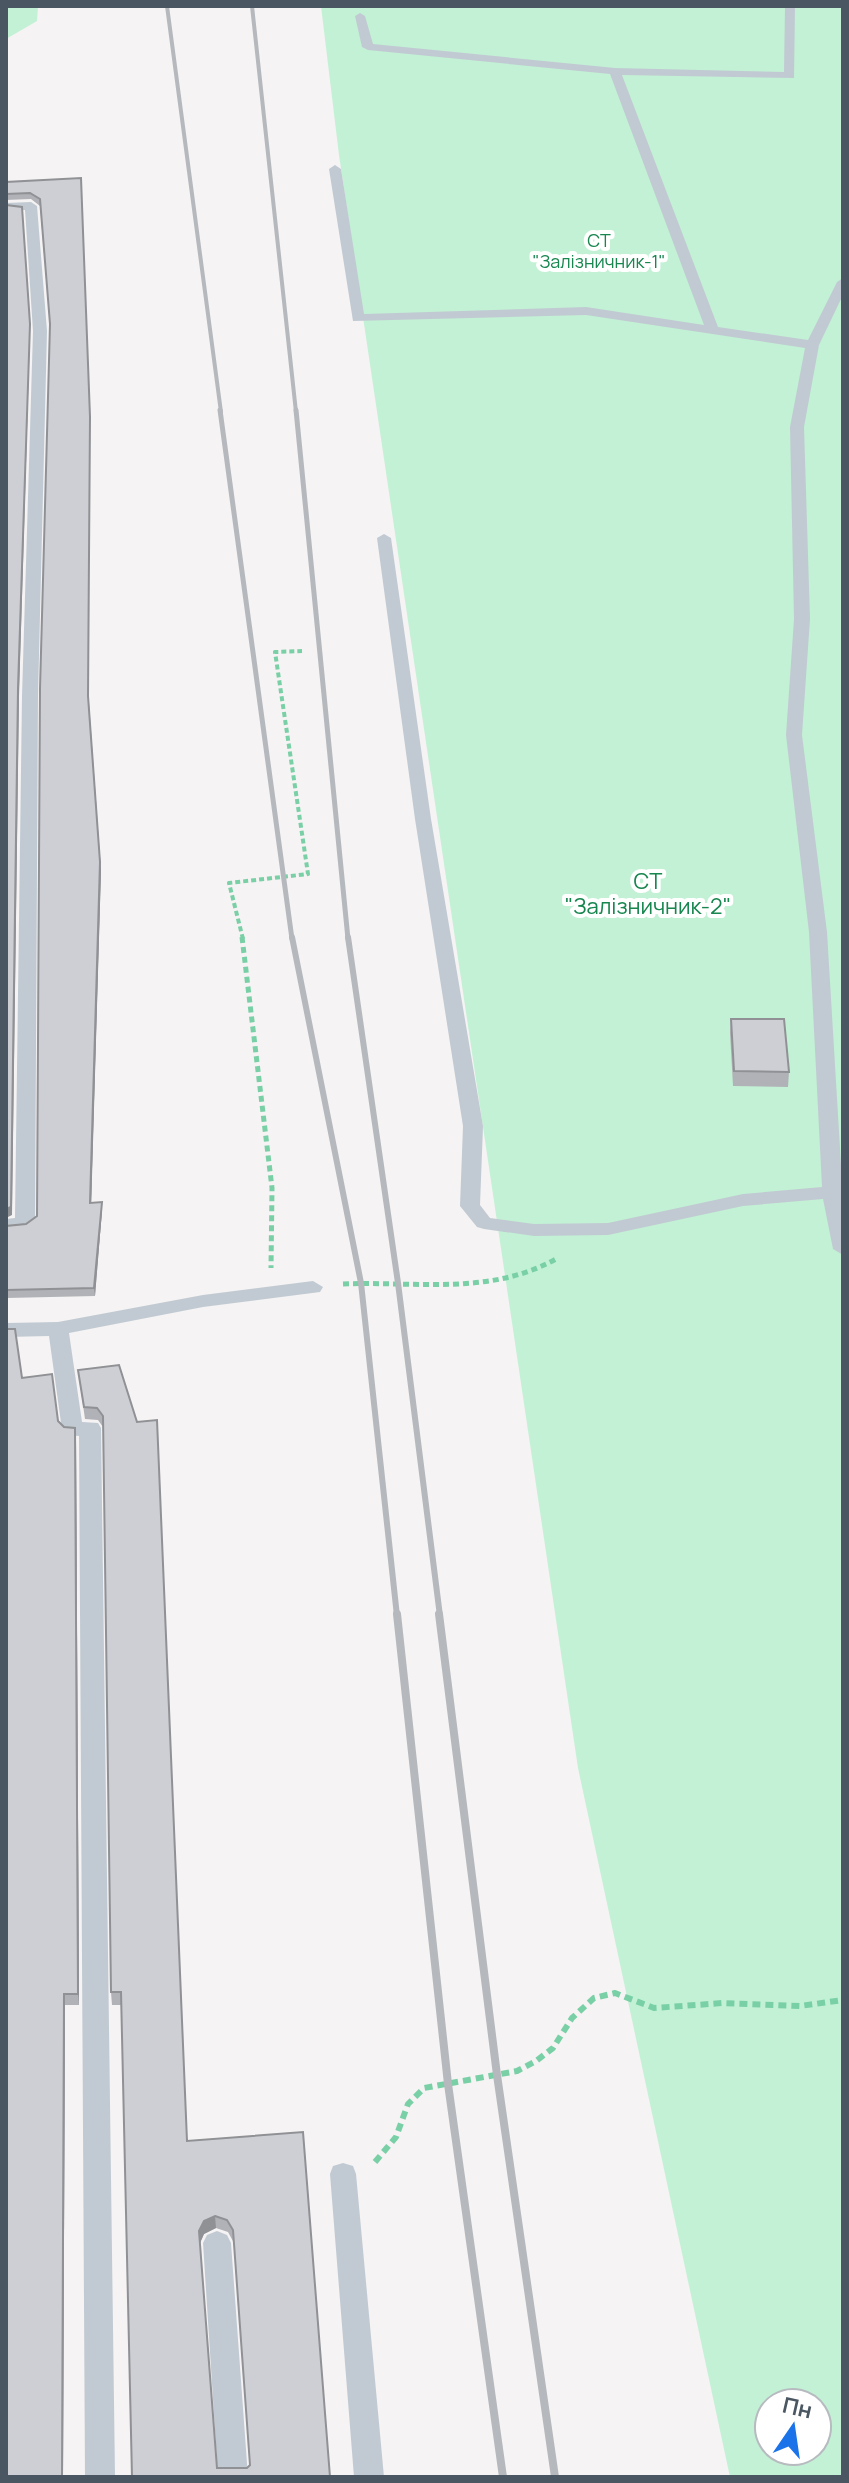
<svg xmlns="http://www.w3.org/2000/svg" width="849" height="2483" font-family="Manrope,sans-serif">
  <rect width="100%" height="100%" fill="#f5f3f3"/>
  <!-- green -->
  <path fill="#c3f1d5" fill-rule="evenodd" d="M6 6H38L37 21 6 39Z
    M321 6H843V2477H730L578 1768 339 155ZM769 2403H817V2451H769Z"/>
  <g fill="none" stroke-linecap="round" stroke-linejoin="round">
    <!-- path-far2 -->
    <path stroke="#7ad0a6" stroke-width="4" stroke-dasharray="5 3" stroke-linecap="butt" d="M243 939 229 883 308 874 275 652 302 651"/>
    <!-- path-far1 -->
    <path stroke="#7ad0a6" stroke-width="5" stroke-dasharray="6 4" stroke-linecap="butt" d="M242 937 272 1188 271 1268
      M343 1284C416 1281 489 1296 556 1259"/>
    <!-- path -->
    <path stroke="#7ad0a6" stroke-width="6" stroke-dasharray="8 5" stroke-linecap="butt" d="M375 2162 396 2137 408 2104 424 2088 517 2071 536 2061 553 2048 572 2018 594 1998 615 1993 654 2008 723 2003 800 2006 843 2000"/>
    <!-- service -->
    <path fill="#c1cad2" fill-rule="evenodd" d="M785 6H795L794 78 622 75 718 327 808 340 837 282 843 278V295L819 345 804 427 810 619 802 735 827 932 843 1198V1255L833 1249 823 1199 743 1206 608 1235 534 1236 484 1229 477 1227 460 1206 463 1126 415 819 377 538 384 534 391 538 431 819 483 1126 480 1205 490 1218 534 1224 608 1223 743 1194 822 1187 809 932 786 735 794 619 790 427 805 348 586 315 353 321 329 169 335 165 341 169 364 314 586 307 704 325 610 74 368 50 362 47 355 16 360 13 365 16 373 44 615 68 784 72Z
      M31 202 37 206 47 331 38 696 35 1224 25 1230 6 1231V1219L15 1218 22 696 33 331 25 210 6 211V203Z
      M313 1281 323 1287 320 1292 203 1307 69 1333 82 1422 98 1423 101 1428 115 2477H85L79 1436 65 1435 62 1430 49 1336 6 1337V1323L58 1322 203 1295Z
      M343 2163 353 2166 356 2174 384 2477H354L330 2174 333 2166Z
      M217 2231 227 2235 231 2243 248 2477H218L203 2243 207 2235Z"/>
    <!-- rail-far3 -->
    <path stroke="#b5b8bd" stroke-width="4" d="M167 6 221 412
      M252 6 296 412"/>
    <!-- rail-far2 -->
    <path stroke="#b5b8bd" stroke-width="5" d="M220 410 292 939
      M296 410 348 939"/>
    <!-- rail-far1 -->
    <path stroke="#b5b8bd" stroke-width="6" d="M292 937 361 1283 397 1616
      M348 937 398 1283 440 1616"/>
    <!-- rail -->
    <path stroke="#b5b8bd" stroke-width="8" d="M397 1614 448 2084 503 2477
      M439 1614 497 2075 555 2477"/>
  </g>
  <!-- wall -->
  <path fill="#b0b2b7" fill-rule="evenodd" d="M81 178 89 703 101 870 91 1203 102 1210 95 1296 6 1298V1226L26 1224 37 1216 50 325 40 206 31 199 6 200V182Z
    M731 1019 789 1072 788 1087 733 1086 730 1033Z
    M119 1365 187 2141 303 2132 330 2477H132L122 2005H112L111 1992 103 1427 98 1420 85 1419 78 1370ZM216 2228 228 2232 234 2243 250 2465 247 2468H217L200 2243 204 2234Z
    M22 1378 64 1427 76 1439 79 2005H65L63 2477H6Z"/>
  <!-- shaded-wall -->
  <path fill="#909195" d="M22 207 30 331 19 696 12 1215 6 1218 18 688Z
    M100 862 101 870 91 1211 90 1203Z
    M102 1202V1210L95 1296 94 1288Z
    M75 1428 76 1439 79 2005 78 1994Z
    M64 1994 65 2005 63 2477H62Z
    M215 2216 216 2228 204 2234 200 2243 199 2231 204 2221Z"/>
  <!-- building -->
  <path fill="#cdcfd5" stroke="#909195" stroke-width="2" fill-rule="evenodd" d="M81 178 90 417 88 696 100 862 90 1203 102 1202 94 1288 6 1290V1226L26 1224 37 1216 40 689 50 324 40 199 30 193 6 194V182Z
    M6 205 22 207 30 324 18 688 11 1207 6 1209Z
    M731 1019H784L789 1072 734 1071Z
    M6 1329H15L22 1378 52 1374 58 1421 64 1427 75 1428 78 1994H64L62 2477H6Z
    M119 1365 137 1422 157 1420 187 2141 303 2132 330 2477H132L121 1992H111L103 1416 97 1408 84 1407 78 1370ZM215 2216 227 2220 233 2230 250 2465 247 2468H217L199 2231 204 2221Z"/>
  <g text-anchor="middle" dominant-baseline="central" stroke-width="8" stroke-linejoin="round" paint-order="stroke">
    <!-- far-park labels -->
    <g font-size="18" fill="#17864f" stroke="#fff">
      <text x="599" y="240">СТ<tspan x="599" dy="21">"Залізничник-1"</tspan></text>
    </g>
    <!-- park labels -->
    <g font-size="22" fill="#17864f" stroke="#fff">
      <text x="648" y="881">СТ<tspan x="648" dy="25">"Залізничник-2"</tspan></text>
    </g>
  </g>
  <!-- border -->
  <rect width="849" height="2483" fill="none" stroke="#4a5661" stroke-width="16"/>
  <!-- north arrow -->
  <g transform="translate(793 2427) rotate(13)"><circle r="38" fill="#ffffff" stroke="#b7bbc0" stroke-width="2"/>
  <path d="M0-6L14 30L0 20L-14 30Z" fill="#1a73e8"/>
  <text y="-12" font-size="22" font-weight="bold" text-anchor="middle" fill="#4a5661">Пн</text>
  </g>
</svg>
